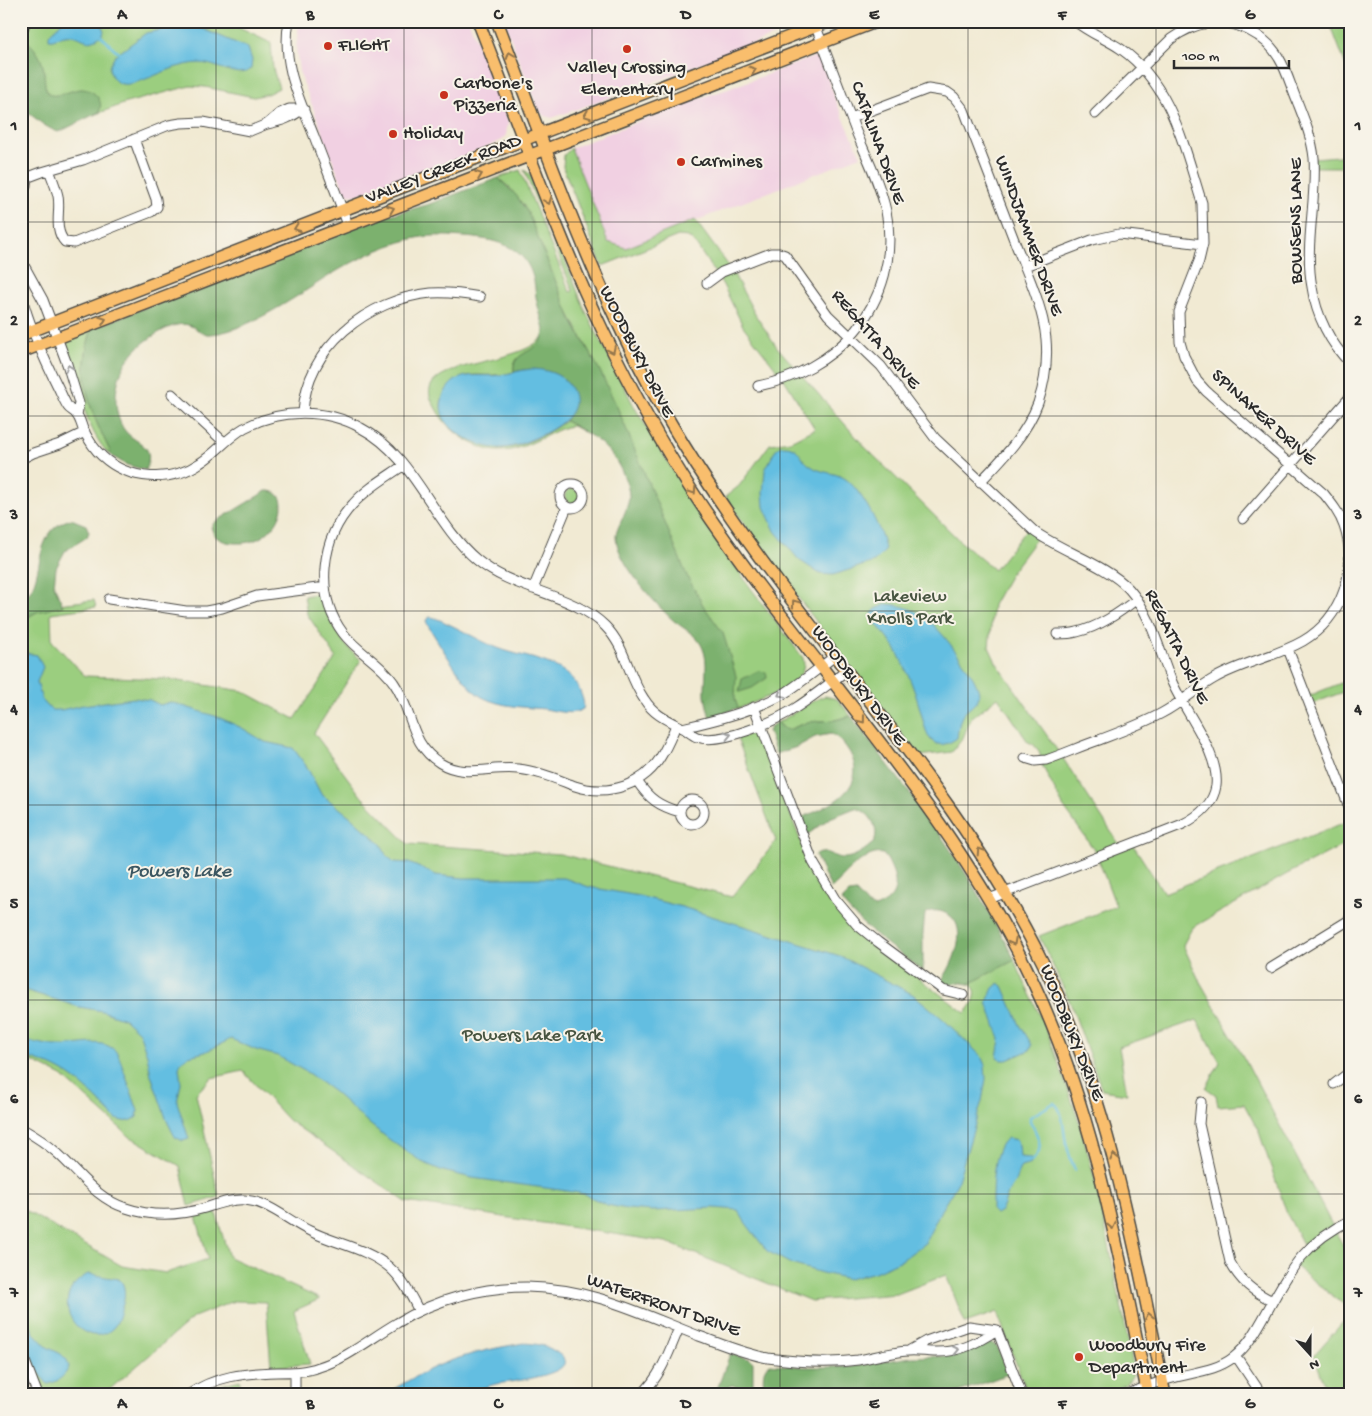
<svg xmlns="http://www.w3.org/2000/svg" width="1372" height="1416" font-family="'Gochi Hand',sans-serif">
  <rect width="100%" height="100%" fill="#f7f3e8"/>
  <filter id="ink" filterUnits="userSpaceOnUse"><feTurbulence type="fractalNoise" baseFrequency=".02" numOctaves="2"/><feDisplacementMap in="SourceGraphic" scale="10" xChannelSelector="R" yChannelSelector="G"/><feConvolveMatrix kernelMatrix="1 2 1 2 8 2 1 2 1" color-interpolation-filters="sRGB"/></filter>
  <filter id="wash" filterUnits="userSpaceOnUse"><feTurbulence type="fractalNoise" baseFrequency=".0096" numOctaves="4" result="noise"/><feDisplacementMap in="SourceGraphic" scale="20" xChannelSelector="R" yChannelSelector="G"/><feGaussianBlur stdDeviation="1.12" result="paint"/><feColorMatrix in="noise" values="0 0 0 0 0 0 0 0 0 0 0 0 0 0 0 0 0 1.4 0 .05"/><feComposite in="paint" operator="in"/></filter>
  <g filter="url(#wash)">
    <rect width="100%" height="100%" fill="#f1ead3"/>
    <!-- built -->
    <path fill="#f1d0e2" d="M299 21H469L508 122 506 135 502 140 496 143 436 167 407 176 357 195 348 194 344 190 299 71 296 48Z
      M504 21H812L670 76 552 118 543 115 538 109Z
      M814 57 819 59 822 62 838 106 861 156 626 248 608 242 571 148 691 101 725 90Z"/>
    <!-- green -->
    <path fill="#9bce7f" stroke="#637c55" d="M31 21H224L271 43 273 69 279 88 267 94 254 97 205 87 190 86 126 103 94 115 21 92V48Z
      M1329 21H1351V79Z
      M571 148 608 242 626 248 695 220 731 269 756 316 777 347 865 447 961 542 994 570 1028 527 1039 535 1012 571 993 605 989 647 996 662 1064 760 1121 847 1132 843 1164 893 1351 820V841L1287 874 1192 928 1183 945 1199 980 1249 1067 1351 1261V1310L1293 1265 1306 1250 1287 1214 1259 1132 1244 1104 1218 1106 1216 1095 1206 1088 1220 1062 1197 1020 1119 1047 1127 1094 1102 1090 1070 1002 1039 936 1116 906 1095 851 1063 806 1043 767 1039 751 1033 744 1028 742 998 697 971 718 963 738 952 752 919 756 774 566 725 497 739 486 770 444 790 441 815 429 784 379 743 326 723 285 695 243 688 237 678 236 602 266 563 167 564 155Z
      M1351 155V167H1314V158Z
      M520 170 570 292 573 291 524 170 531 175 585 310 635 408 696 508 747 583 803 658C812 685 756 701 737 709L591 355 567 310 524 206 510 188 498 178Z
      M92 328C76 378 88 406 110 451V455C83 429 79 382 66 347L69 339Z
      M544 335C540 353 511 352 514 372 508 374 501 375 495 375 483 376 472 373 461 378 453 381 448 387 444 394 429 422 475 446 498 448 518 450 550 433 565 421L584 432 573 426 566 427C539 437 513 459 483 448 462 440 445 427 435 407 432 401 428 395 430 389 436 360 525 364 544 335Z
      M565 496a7 7 0 1 1 14 0a7 7 0 1 1-14 0Z
      M315 594 321 596C333 624 336 638 361 660L314 733 361 796 408 844 560 854 732 897 776 841 737 738 756 732 761 738 811 868 834 905 866 938 965 1013C978 1001 982 981 958 983L1005 940 1047 1031 1080 1124 1098 1191 1133 1365C1139 1404 1051 1395 1028 1395L997 1312 965 1323 946 1275 897 1294 811 1301 666 1242 406 1202 288 1120 243 1071 211 1078 196 1094 219 1197 189 1206 180 1166 129 1136 62 1076 21 1056V608L94 600 96 607 51 613 52 641 85 676 166 679 243 691 295 719 336 657 307 614 304 596Z
      M1351 679V689L1309 705 1306 697Z
      M825 696 837 699 851 716 835 720 808 722 788 730 783 728 778 722C793 715 811 700 825 696Z
      M21 1208 122 1266 166 1273 208 1259 196 1216 215 1210 229 1257 320 1299 294 1311 310 1364 271 1367 266 1302 234 1301 194 1317 103 1395H45L21 1335Z
      M1351 1313V1395H1328L1314 1355Z
      M240 1380 241 1395H199L221 1385Z"/>
    <!-- forest -->
    <path fill="#7cb16e" stroke="#546e4c" d="M29 43C36 49 41 58 43 66 46 74 42 91 51 95 57 97 74 89 81 89 93 89 105 100 99 112L59 132C48 130 23 111 21 100 19 85 21 64 21 48L25 44Z
      M498 178 516 195 528 213 571 319 599 369 618 409 687 576 703 605 723 633 736 676 735 699 738 708 710 718C708 711 706 703 705 696 704 676 711 657 698 640 691 632 682 627 674 621 655 604 614 559 616 534 620 521 628 510 629 497 629 489 626 481 623 474 610 445 591 435 565 421 571 413 571 409 571 399 571 370 536 366 514 372 510 349 544 354 544 330 542 319 538 308 536 297 535 290 535 282 532 274 522 244 492 239 464 237 450 236 435 235 422 237 392 242 363 256 337 271 305 290 242 337 204 334 200 332 196 328 191 326 181 321 167 328 158 333 148 339 136 348 129 358 115 377 111 407 123 428 135 446 156 441 146 470L127 465 110 455V451C88 406 76 378 92 328L378 218 427 205Z
      M266 491C298 489 279 546 236 543 228 543 220 541 214 535L211 527 215 522Z
      M71 519 86 525 89 532 87 537 65 551 56 568 54 585 63 606 37 612 21 621V599C48 586 28 531 71 519Z
      M758 671 766 672 767 678 752 688 739 692 742 679Z
      M851 716C886 763 923 808 956 858 977 891 997 925 1015 960L969 984 959 982 946 986 940 983C953 966 973 922 943 912 937 910 930 910 925 914L923 933V971C894 949 864 929 841 901L849 893 856 892 868 905 875 908C893 901 899 890 893 872 890 865 888 859 883 854 872 851 856 863 848 871 840 877 843 881 831 888L815 855C829 849 829 856 842 858 853 859 867 849 874 842 880 828 870 811 855 808L830 818 807 835 800 818C827 808 869 789 850 753 845 745 840 738 831 734L815 737 797 747 776 754 768 731 771 726 778 722 783 728 788 730 808 722 835 720Z
      M991 1343 995 1345 998 1348 1008 1374 951 1395H765C764 1384 760 1370 769 1364L804 1367H849L911 1357 949 1356Z
      M730 1354 750 1359 753 1362V1395H742L739 1388 732 1385 724 1389 720 1395H715Z"/>
    <!-- water -->
    <path fill="#63bee1" stroke="#477486" d="M63 21H100L104 31 103 34C85 50 82 32 65 35 58 36 55 40 49 39V34Z
      M184 25 201 28 248 48 252 60 251 69C239 79 220 66 207 64 198 62 189 64 181 66 166 69 134 87 122 84 114 83 110 74 109 67L115 56 146 33Z
      M531 369C544 369 560 373 568 384 589 413 552 431 530 440 521 444 511 448 501 448 483 449 455 436 445 420 440 412 440 403 444 394 457 368 478 378 501 375 511 373 521 370 531 369Z
      M781 446C801 445 797 457 811 466 820 473 834 472 844 478 860 487 884 532 885 551L874 562 833 575 820 574 799 560 775 531 764 507 763 493 765 470 776 449Z
      M887 604C901 605 915 609 926 618 939 627 982 682 979 696 978 704 966 709 962 716 959 722 958 731 957 738 950 743 940 748 932 741 925 734 923 718 920 709 914 688 905 664 893 645 887 636 878 627 872 618V613L876 609Z
      M430 617C437 616 482 642 493 646 521 659 566 658 580 691 582 697 585 703 583 709 573 716 556 711 545 709 524 707 501 707 482 697 466 689 437 640 427 624L426 620Z
      M21 652 37 655 43 667 37 682 42 700 51 710H61L83 705 134 698 150 700 160 705 170 702 218 717 242 728 265 742 293 748 307 767 321 794 351 817 381 844 386 855 394 862 409 863 436 875 464 878H564L589 887 639 896 682 907 840 956 914 995 943 1019 981 1056 985 1065 986 1079 982 1101 957 1184 941 1210 925 1243 902 1260 875 1272 849 1279 822 1273 791 1264 767 1251 745 1222 738 1210 714 1208 653 1211 627 1209 607 1205 584 1194 567 1191 472 1178 443 1171 422 1162 394 1143 372 1126 334 1092 308 1073 278 1056 256 1050 231 1039 205 1052 189 1056 181 1062 179 1068 181 1083 177 1102 189 1139 183 1141 175 1137 167 1121 151 1075 147 1055 139 1032 125 1019 102 1011 79 1007 21 989Z
      M999 983 1003 986 1020 1025 1032 1045 1030 1050 1007 1060H1002L997 1057 1000 1039 987 1002 993 988Z
      M33 1042C42 1044 51 1046 61 1046 79 1046 105 1036 118 1054L138 1111 137 1117C129 1123 125 1122 116 1119 99 1102 82 1081 60 1070 56 1068 51 1065 46 1064 38 1060 16 1057 25 1044Z
      M1008 1138 1016 1140 1019 1145 1020 1157 1030 1158 1031 1164 1021 1167 1019 1170 1015 1182 1008 1193 1004 1205 1001 1211 996 1214 992 1211C992 1195 991 1146 1008 1138Z
      M88 1274C95 1274 100 1276 106 1277 110 1278 114 1278 118 1279 127 1283 125 1300 122 1307 120 1314 118 1323 113 1328 85 1355 41 1299 88 1274Z
      M21 1303 33 1332 47 1347 61 1354 67 1360 69 1367C65 1376 58 1382 48 1384 38 1376 25 1340 22 1327 20 1320 21 1310 21 1303Z
      M524 1343C536 1344 546 1345 556 1352 591 1374 506 1382 496 1384 483 1387 469 1394 456 1395 432 1396 408 1395 384 1395 405 1382 429 1368 453 1360 476 1352 500 1347 524 1343Z"/>
    <g fill="none" stroke-linecap="round" stroke-linejoin="round">
      <!-- stream -->
      <path stroke="#63bee1" stroke-width="2.5" d="M163 21 166 28
        M101 36 119 53
        M1031 1161C1047 1150 1037 1134 1030 1121V1117L1054 1103C1064 1110 1063 1131 1066 1142 1068 1151 1071 1161 1075 1170"/>
    </g>
  </g>
  <g filter="url(#ink)">
    <g fill="none" stroke-linecap="round" stroke-linejoin="round">
      <defs>
        <path id="minor" d="M289 21C281 62 299 98 314 136 325 165 337 195 348 225
          M21 34 26 21
          M1095 114 1171 39C1182 31 1194 25 1208 23 1235 19 1266 35 1279 58 1287 71 1291 87 1297 101 1304 119 1312 138 1314 158 1317 201 1304 245 1312 287 1316 315 1330 344 1351 364
          M851 118 928 89 947 92 954 97 964 110C981 155 999 200 1016 245 1028 275 1043 307 1046 339 1048 361 1045 382 1038 403 1026 435 1003 458 980 482
          M267 124C282 121 291 118 303 109
          M49 170C52 178 56 187 58 196 61 211 53 229 65 242L74 243 151 212 157 207 156 199 134 139
          M21 172C28 179 28 187 21 193
          M26 178 42 172 83 160 169 125 181 123 203 122 250 131 267 124 280 113 289 109H304
          M21 260 43 300 67 364 79 403 77 415
          M1025 266 1092 240 1119 234 1203 244
          M707 283 722 272 771 253H779L785 255 828 315 881 366 935 438 1035 532C1062 551 1108 566 1129 589 1152 615 1159 651 1172 682 1184 711 1220 753 1216 786 1213 805 1199 816 1183 824L989 899
          M21 294C29 324 44 359 58 387 61 393 64 401 68 407 70 410 74 411 76 414 80 418 81 424 83 429 88 439 94 449 102 456 129 481 171 483 200 463 216 453 227 438 244 428 280 409 325 408 361 428 415 456 432 522 477 560 514 591 572 593 605 626 626 647 628 676 644 699 654 715 667 720 683 728 688 731 692 735 697 737 722 745 776 721 797 707 814 696 830 683 846 671
          M758 386C794 379 831 360 855 331 883 297 895 255 886 211 880 183 866 156 855 129 842 95 829 61 816 27
          M172 394 224 442
          M303 413C306 347 368 299 431 293 448 292 464 294 480 297
          M21 459 33 453 60 444 85 432
          M404 465C387 477 367 488 353 504 321 538 314 594 343 633 357 652 381 663 394 683 413 710 409 744 440 763 464 778 491 766 518 769 538 771 556 779 575 786 609 797 646 785 663 753 668 744 672 735 676 725
          M560 496a12 12 0 1 1 24 0a12 12 0 1 1-24 0Z
          M1243 519 1351 396
          M533 589 567 507
          M109 599 186 611H206L222 608 257 596 325 587
          M1057 634C1063 634 1070 634 1077 632 1099 627 1119 613 1137 599
          M1288 649 1351 812
          M754 707 813 862 835 899 857 925 878 942 943 990 963 995
          M682 728C717 720 754 711 785 693 802 682 819 668 835 656
          M1025 758 1035 761 1046 760C1064 754 1081 746 1099 740 1120 732 1142 724 1162 713 1181 703 1197 688 1215 678 1243 662 1275 657 1303 641 1342 618 1359 569 1344 526 1340 514 1332 504 1324 494L1206 391 1197 381 1184 356 1180 342 1179 312 1199 261 1203 244 1202 203C1184 147 1172 85 1121 49 1107 39 1089 33 1075 21
          M637 781C649 799 659 806 680 812
          M680 812a12 12 0 1 1 24 0a12 12 0 1 1-24 0Z
          M1271 968 1351 919
          M1334 1084 1351 1071
          M1201 1102 1199 1124 1230 1262C1240 1281 1253 1292 1273 1301
          M21 1128C33 1135 45 1142 56 1152 79 1172 95 1198 126 1208 152 1217 178 1216 205 1208 218 1204 231 1199 245 1200 270 1202 288 1221 310 1231 336 1244 366 1248 389 1267 403 1279 411 1296 419 1311
          M997 1330 1022 1395
          M910 1350 926 1341 969 1326 997 1330
          M21 1351 38 1395
          M1236 1356 1262 1395
          M295 1372V1395
          M188 1395C215 1376 244 1373 277 1372 291 1372 306 1372 319 1367 348 1358 371 1338 397 1323 436 1299 482 1287 527 1287 592 1288 640 1313 699 1336 721 1344 745 1354 768 1358 797 1362 829 1364 858 1360 875 1357 891 1352 908 1351 917 1350 926 1352 934 1352 959 1353 977 1343 997 1330
          M641 1395C661 1376 669 1352 679 1328
          M1126 1395C1140 1389 1154 1383 1169 1379 1191 1372 1215 1372 1234 1357 1250 1344 1259 1326 1269 1308 1291 1267 1307 1241 1351 1220"/>
        <path id="major" d="M478 21C519 125 555 231 603 331 630 387 660 442 694 494 803 660 949 802 1034 984 1095 1114 1119 1256 1148 1395
          M497 21C535 120 570 221 615 317 642 375 674 432 710 486 816 648 957 787 1043 963 1109 1099 1135 1248 1165 1395
          M21 335 830 21
          M21 352 878 21"/>
      </defs>
      <!-- minor casing -->
      <use href="#minor" stroke="#494844" stroke-width="11"/>
      <!-- major casing -->
      <use href="#major" stroke="#494844" stroke-width="14"/>
      <!-- minor -->
      <use href="#minor" stroke="#fff" stroke-width="9"/>
      <!-- major -->
      <use href="#major" stroke="#f9be6d" stroke-width="11"/>
    </g>
    <!-- one-way arrows -->
    <defs><path id="oneway-chevron" d="M-2-3.5L2.5 0L-2 3.5" fill="none" stroke-width="1.6" stroke-linecap="round" stroke-linejoin="round" transform="scale(1.25)"/></defs>
    <g stroke="#92744c">
      <use href="#oneway-chevron" transform="translate(510 55) rotate(-111)"/>
      <use href="#oneway-chevron" transform="translate(753 70) rotate(-21)"/>
      <use href="#oneway-chevron" transform="translate(587 115) rotate(159)"/>
      <use href="#oneway-chevron" transform="translate(479 175) rotate(-21)"/>
      <use href="#oneway-chevron" transform="translate(548 201) rotate(69)"/>
      <use href="#oneway-chevron" transform="translate(391 209) rotate(-21)"/>
      <use href="#oneway-chevron" transform="translate(297 228) rotate(159)"/>
      <use href="#oneway-chevron" transform="translate(103 320) rotate(-21)"/>
      <use href="#oneway-chevron" transform="translate(612 350) rotate(64)"/>
      <use href="#oneway-chevron" transform="translate(693 491) rotate(57)"/>
      <use href="#oneway-chevron" transform="translate(795 603) rotate(-127)"/>
      <use href="#oneway-chevron" transform="translate(862 720) rotate(53)"/>
      <use href="#oneway-chevron" transform="translate(980 851) rotate(-123)"/>
      <use href="#oneway-chevron" transform="translate(1013 942) rotate(62)"/>
      <use href="#oneway-chevron" transform="translate(1114 1157) rotate(-104)"/>
      <use href="#oneway-chevron" transform="translate(1112 1226) rotate(78)"/>
      <use href="#oneway-chevron" transform="translate(1149 1316) rotate(-102)"/>
    </g>
    <g stroke="#a0a0a0">
      <use href="#oneway-chevron" transform="translate(69 368) rotate(-108)"/>
      <use href="#oneway-chevron" transform="translate(781 694) rotate(151)"/>
      <use href="#oneway-chevron" transform="translate(728 735) rotate(-13)"/>
      <use href="#oneway-chevron" transform="translate(956 1350) rotate(-12)"/>
    </g>
  </g>
  <!-- grid -->
  <path fill="none" stroke="#2b2b2b" stroke-width="1" stroke-opacity="0.55" d="M216 21V1395M404 21V1395M592 21V1395M780 21V1395M968 21V1395M1156 21V1395M21 222H1351M21 416H1351M21 611H1351M21 805H1351M21 1000H1351M21 1194H1351"/>
  <!-- markers -->
  <g fill="#c8321e" stroke="#f7f3e8" stroke-width="2">
    <circle cx="328" cy="46" r="5"/>
    <circle cx="627" cy="49" r="5"/>
    <circle cx="444" cy="95" r="5"/>
    <circle cx="393" cy="134" r="5"/>
    <circle cx="681" cy="162" r="5"/>
    <circle cx="1079" cy="1357" r="5"/>
  </g>
  <g text-anchor="middle" dominant-baseline="central" stroke-width="4" stroke-linejoin="round" paint-order="stroke">
    <!-- poi labels -->
    <g font-size="19" fill="#2b2b2b" stroke="#f7f3e8" text-anchor="start">
      <text x="338" y="46">FLIGHT</text>
      <text x="627" y="68" text-anchor="middle">Valley Crossing<tspan x="627" dy="22">Elementary</tspan></text>
      <text x="454" y="84">Carbone's<tspan x="454" dy="22">Pizzeria</tspan></text>
      <text x="403" y="134">Holiday</text>
      <text x="691" y="162">Carmines</text>
      <text x="1089" y="1346">Woodbury Fire<tspan x="1089" dy="22">Department</tspan></text>
    </g>
    <!-- street labels -->
    <g font-size="19" fill="#2b2b2b" stroke="#f7f3e8">
      <text transform="translate(877 143) rotate(70)">CATALINA DRIVE</text>
      <text transform="translate(444 170) rotate(-21)">VALLEY CREEK ROAD</text>
      <text transform="translate(1297 221) rotate(-90)">BOWSENS LANE</text>
      <text transform="translate(1028 236) rotate(70)">WINDJAMMER DRIVE</text>
      <text transform="translate(875 340) rotate(49)">REGATTA DRIVE</text>
      <text transform="translate(636 352) rotate(63)">WOODBURY DRIVE</text>
      <text transform="translate(1263 418) rotate(42)">SPINAKER DRIVE</text>
      <text transform="translate(1176 647) rotate(64)">REGATTA DRIVE</text>
      <text transform="translate(858 686) rotate(53)">WOODBURY DRIVE</text>
      <text transform="translate(1071 1033) rotate(68)">WOODBURY DRIVE</text>
      <text transform="translate(663 1306) rotate(19)">WATERFRONT DRIVE</text>
    </g>
    <!-- park labels -->
    <g font-size="19" fill="#475440" stroke="#f7f3e8">
      <text x="910" y="597">Lakeview<tspan x="910" dy="22">Knolls Park</tspan></text>
      <text x="532" y="1036">Powers Lake Park</text>
    </g>
    <!-- water labels -->
    <g font-size="20" font-style="italic" fill="#3c5762" stroke="#f7f3e8">
      <text x="179" y="872">Powers Lake</text>
    </g>
  </g>
  <!-- margin -->
  <rect width="1372" height="1416" fill="none" stroke="#f7f3e8" stroke-width="55"/>
  <!-- north arrow -->
  <g transform="translate(1310 1354) rotate(159)" stroke="#f7f3e8" stroke-width="4" paint-order="stroke">
  <path d="M0-4L9 19L0 12L-9 19Z" fill="#2b2b2b"/>
  <text y="-8" font-size="14" font-weight="bold" text-anchor="middle" fill="#2b2b2b">N</text>
  </g>
  <!-- scale -->
  <path d="M1174 60v8h115v-8" fill="none" stroke="#2b2b2b" stroke-width="2.5"/>
  <text x="1182" y="60" font-size="15" fill="#2b2b2b" stroke="#f7f3e8" stroke-width="4" paint-order="stroke">100 m</text>
  <rect x="28" y="28" width="1316" height="1360" fill="none" stroke="#2b2b2b" stroke-width="2"/>
  <g font-size="16" text-anchor="middle" font-weight="bold" fill="#2b2b2b">
    <text x="122" y="19">A</text>
    <text x="310" y="19">B</text>
    <text x="498" y="19">C</text>
    <text x="686" y="19">D</text>
    <text x="874" y="19">E</text>
    <text x="1062" y="19">F</text>
    <text x="1250" y="19">G</text>
    <text x="14" y="130">1</text>
    <text x="1358" y="130">1</text>
    <text x="14" y="325">2</text>
    <text x="1358" y="325">2</text>
    <text x="14" y="519">3</text>
    <text x="1358" y="519">3</text>
    <text x="14" y="714">4</text>
    <text x="1358" y="714">4</text>
    <text x="14" y="908">5</text>
    <text x="1358" y="908">5</text>
    <text x="14" y="1103">6</text>
    <text x="1358" y="1103">6</text>
    <text x="14" y="1297">7</text>
    <text x="1358" y="1297">7</text>
    <text x="122" y="1408">A</text>
    <text x="310" y="1408">B</text>
    <text x="498" y="1408">C</text>
    <text x="686" y="1408">D</text>
    <text x="874" y="1408">E</text>
    <text x="1062" y="1408">F</text>
    <text x="1250" y="1408">G</text>
  </g>
</svg>
